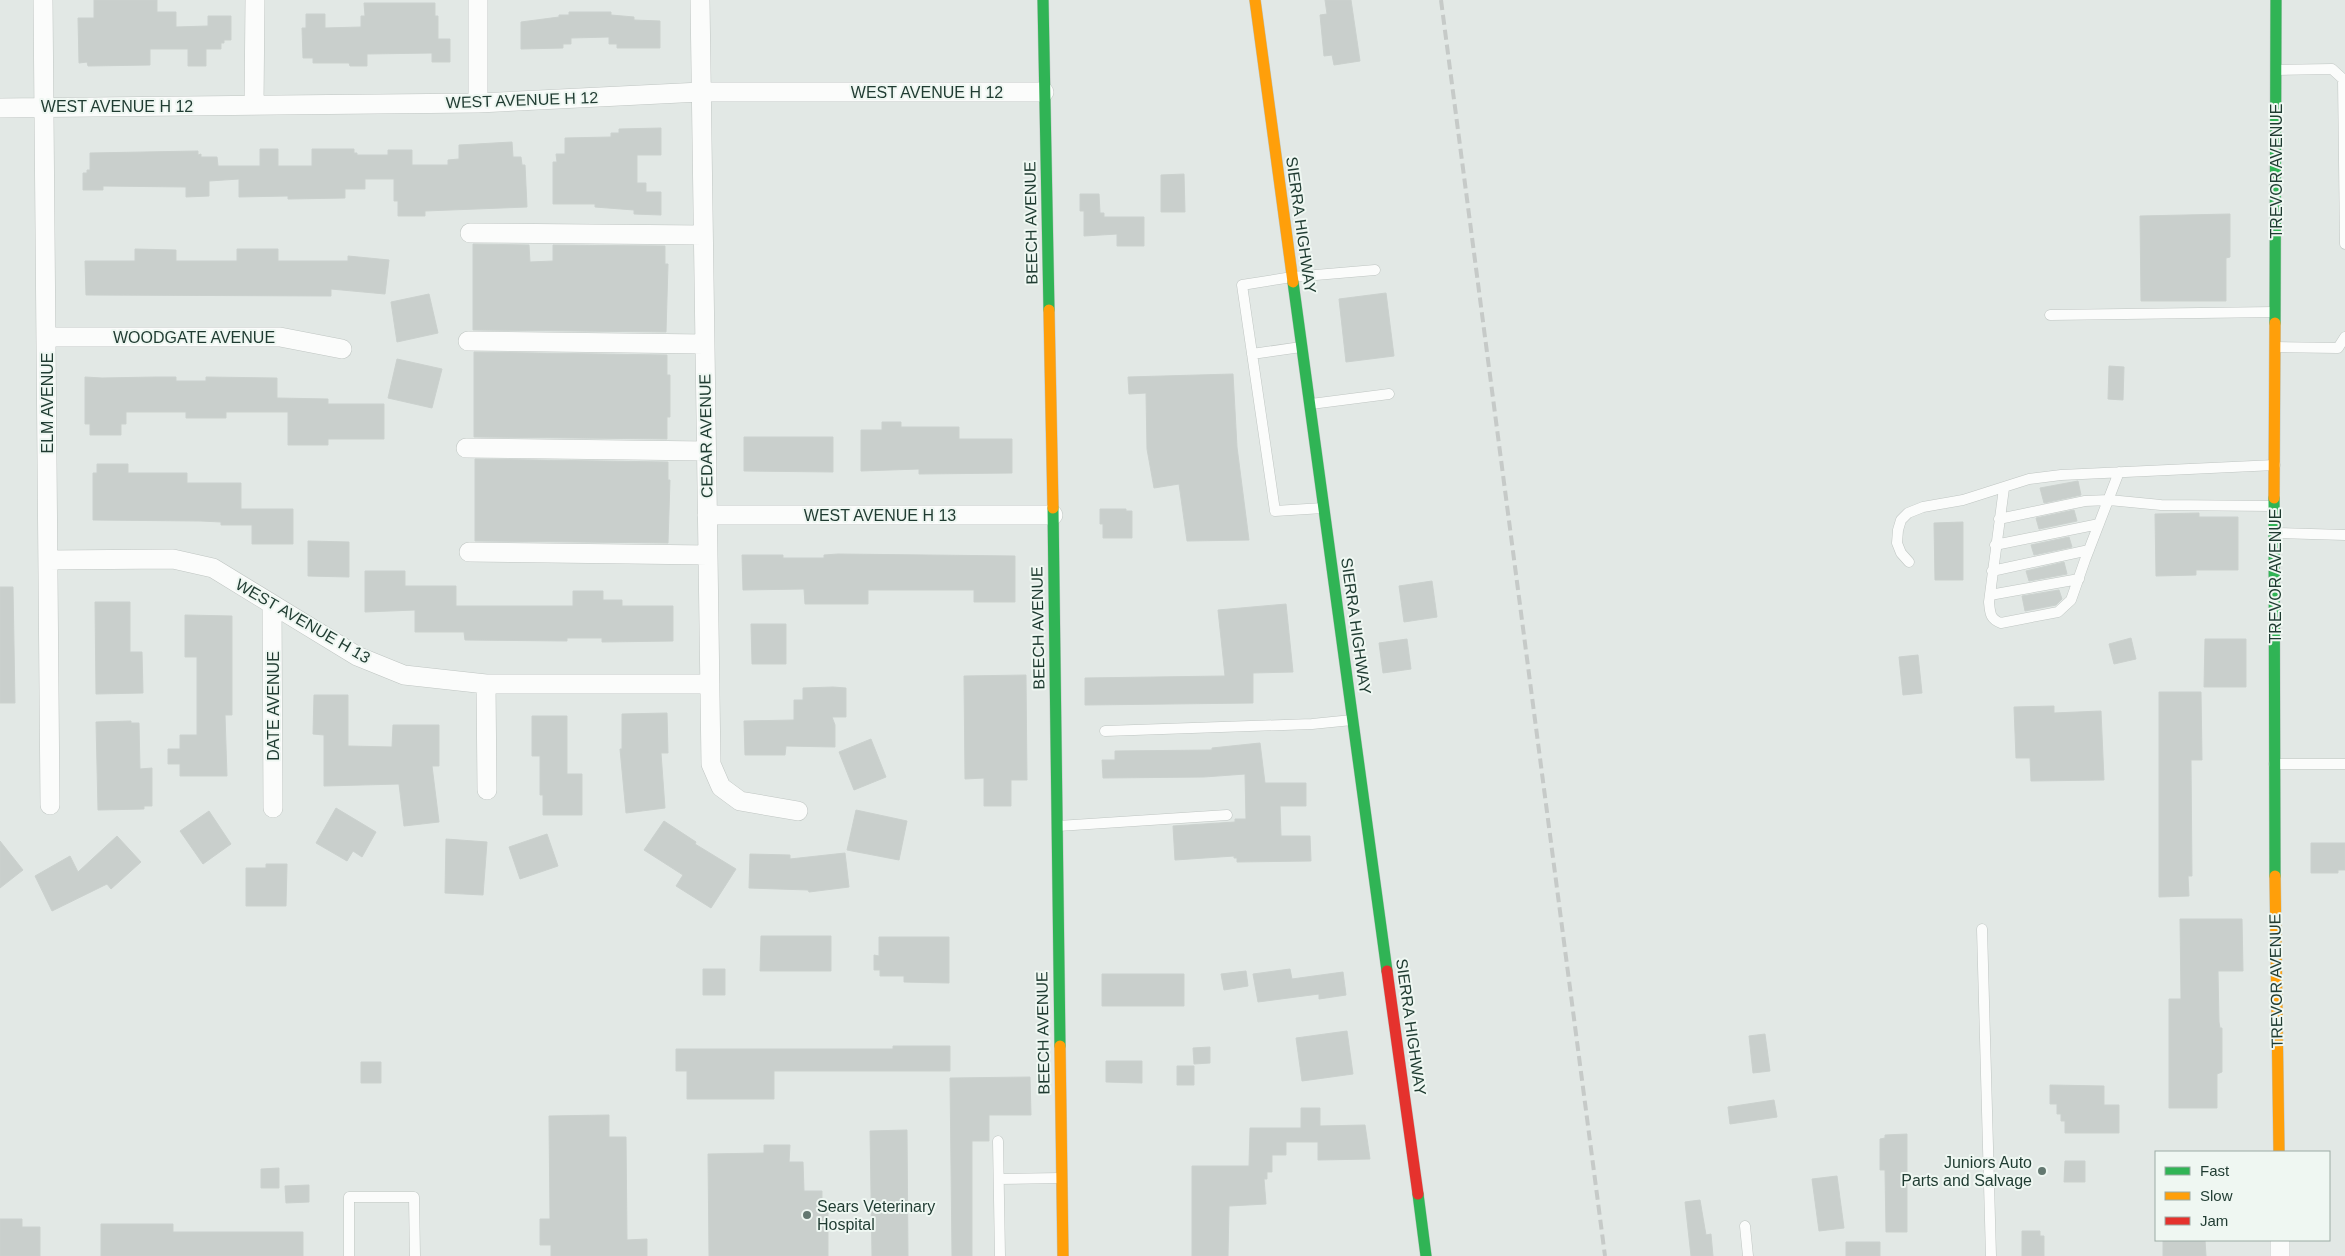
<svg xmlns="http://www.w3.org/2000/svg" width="2345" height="1256" font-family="Arial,sans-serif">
  <rect width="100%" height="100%" fill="#e2e8e5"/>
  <!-- building -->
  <path fill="#c9cfcc" stroke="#cbd1ce" d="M94 0H157V12H176V27L208 26V16H231V40H224V43H221V49H206V66H188V49H150V65L88 66 87 62 79 63 78 18H94Z
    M1325 0H1351L1360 61 1334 65 1332 55 1324 56 1320 15 1327 14Z
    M364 3H435V16H438V39H450V62H432V53L367 54V66H350L349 63H313V58H303L302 28H306V14H325V28L361 27V16H365Z
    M569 12H611V15L634 17V20L660 21V48H617V44H609V37L571 38V44H563V48L521 49V22L559 17V15H569Z
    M661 128V155H637V183H646V192H661V215L634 214V210L595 207V204H553V162H557L556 154H565V138L611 137V133H619V129Z
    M512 142 513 157H521L522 165H525L527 207 425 211V216H398V201H394V179H365V189H345V198L288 199V196L239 197V179L209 181V196L186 197V187L103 186V190H83V173H87V170H90V153L198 151V155L201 154V157H217L218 166H260V149H278V166H312V149H354V153H357V155H388V150H412V165H448V160L459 159V145Z
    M1184 174 1185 212H1161V175Z
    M1080 194H1099L1100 213H1104V217H1144V246H1117V234L1084 236V211H1080Z
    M2230 214V257L2226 258V301H2141L2140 216Z
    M473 244 529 245 530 262 553 261V245L665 246V264H668L666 332 473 330Z
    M135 249 176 250V261H237V249H278V261H348V256L389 260 385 294 331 289V296L86 295 85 261H135Z
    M1386 293 1394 356 1346 362 1339 299Z
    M429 294 438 333 397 342 391 302Z
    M474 352 667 355V375H670V417H667V439L474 437Z
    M397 359 442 369 432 408 388 398Z
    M2109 366 2124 367 2123 400 2108 399Z
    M1233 374 1237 447 1249 540 1187 541 1179 484 1154 488 1147 449 1146 393 1129 394 1128 377Z
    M85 377 102 378 156 377H176V381H206V377L277 378V398L328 399V404H384V439H328V445H288V412H226V418H186V412H126V424H121V435H90V424H85Z
    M882 422H901V427H959V439H1012V473L919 474V469L861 471V430H882Z
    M744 437H833V472L744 471Z
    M475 459 668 462V480H670L668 543 475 541Z
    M97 464H128V473H187V483H241V509H293V544H252V525H221V522L201 521 93 520V473H97Z
    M2078 481 2081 495 2044 503 2040 488Z
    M1100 509H1126V511H1132V538H1103V524H1100Z
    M2074 510 2077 521 2039 529 2036 518Z
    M2199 513V517H2238V570H2196V575L2156 576 2155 514Z
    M1963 522V580H1935L1934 523Z
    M2069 537 2072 547 2034 555 2031 545Z
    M308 541 349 542V577L308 576Z
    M838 554 1015 556V602H974V590H868V604H805L804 589 743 590 742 555H783V558H824V555Z
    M2064 562 2067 574 2029 581 2026 571Z
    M365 571H405V586H456V606H573V591H603V600H622V606H673V641L602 642V638H567V641L465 640 464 632H415V610L365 612Z
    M1432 581 1437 617 1404 622 1399 586Z
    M0 587H13L15 703H0Z
    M2059 590 2062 599 2056 605 2025 611 2022 596Z
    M95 602H130V652H142L143 693 96 694Z
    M1286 604 1293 672 1253 673V703L1085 705V678L1225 676 1218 610Z
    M185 615 232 616V715H225L227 776H180V764H168V749H180V735H197V657H185Z
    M751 624H786V664H752Z
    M2131 638 2136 659 2114 664 2109 644Z
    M1407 639 1411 669 1383 673 1379 643Z
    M2205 639H2246V687H2204Z
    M1918 655 1922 693 1903 695 1899 657Z
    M1026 675 1027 780H1011V806H984V778L965 779 964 676Z
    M833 687 846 688V717H832L835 725V747L786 746 785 755H745L744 721 794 720V700H803V688Z
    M2159 692H2201L2202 760H2191L2192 876H2188L2189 896 2159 897Z
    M314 695H348V746L392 747 393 725H439V766H432L439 822 404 826 399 784 324 786V735L313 734Z
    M2054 706V713L2101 711 2104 780 2031 781 2030 758H2016L2014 707Z
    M667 713 668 753H661L665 808 626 813 620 749H622V714Z
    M532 716H567V774H582V815H543V795H540V756H532Z
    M131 721V723H139L140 769 152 768V806H144V809L98 810 96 722Z
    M871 739 886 777 854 790 839 752Z
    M1260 743 1265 783H1306V806H1280L1281 836H1310L1311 861 1237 862V858H1234V856L1175 860 1173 826 1235 822V819H1246L1245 774 1204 777 1103 778 1102 760H1115V751L1212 750V748Z
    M336 808 376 832 362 857 353 851 347 861 316 843Z
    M856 810 907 821 899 860 847 850Z
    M209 811 231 844 203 864 180 831Z
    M664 821 696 842 695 844 736 869 711 908 676 886 683 875 644 850Z
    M547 834 558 866 520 879 509 847Z
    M117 836 141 862 111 889 107 884 52 911 35 876 70 856 78 872Z
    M446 839 487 842 483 895 445 893Z
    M0 841 23 870 0 888Z
    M2311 843H2345V870H2338V873H2311Z
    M845 853 849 887 809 892 808 890 749 888 750 854 790 855V859Z
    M266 864H287L286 906H246V868H266Z
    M2180 919H2242L2243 971H2218L2219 1022 2220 1028H2222V1072L2217 1074V1108H2169V999H2181Z
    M761 936H831V971H760Z
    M879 937H949V983L904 982V976H880V970H874V955L879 956Z
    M703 969H725V995H703Z
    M1290 969 1292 979 1343 972 1346 995 1319 999V994L1258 1002 1253 974Z
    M1246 971 1248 986 1224 990 1221 974Z
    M1102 974H1184V1006H1102Z
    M1347 1031 1353 1074 1302 1081 1296 1038Z
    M1765 1034 1770 1071 1753 1073 1749 1036Z
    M893 1046H950V1071H774V1099H687V1071H676V1049H893Z
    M1210 1047V1063L1194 1064 1193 1048Z
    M1106 1061H1142V1083L1106 1082Z
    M361 1062H381V1083H361Z
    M1177 1066H1194V1085H1177Z
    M1030 1077 1031 1115H989V1141H972V1256H952L950 1078Z
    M2050 1085 2104 1086V1105H2119V1133H2065V1121H2061V1114H2057V1104H2050Z
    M1774 1100 1777 1117 1730 1124 1728 1107Z
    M1301 1108H1320V1126L1365 1125 1370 1159 1318 1160V1142H1286V1155H1272V1172H1267V1179H1264L1266 1204 1229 1206 1228 1256H1192V1166H1249L1250 1128H1301Z
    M609 1115V1137H626L627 1240 647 1239V1256H551V1245H540V1219H550L549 1116Z
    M907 1130 908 1256H872L870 1131Z
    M1907 1134V1232H1886L1885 1170H1880V1139L1885 1138V1135Z
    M764 1145H790L789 1162H803L804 1191H822V1201H828V1256H709L708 1154 764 1153Z
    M2065 1161H2085V1182H2064Z
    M279 1168V1188H261V1169Z
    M1837 1176 1844 1228 1819 1231 1812 1179Z
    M309 1185V1202L286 1203 285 1186Z
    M1700 1200 1706 1235 1711 1234 1713 1256H1691L1685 1202Z
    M0 1219H22V1227H40V1256H0Z
    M101 1224H173V1232H303V1256H101Z
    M2022 1231H2040V1236H2044V1256H2022Z
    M2163 1240H2205L2206 1256H2163Z
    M1846 1242H1880V1256H1846Z"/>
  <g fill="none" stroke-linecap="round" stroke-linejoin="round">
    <defs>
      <path id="lane" d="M2277 70 2332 69 2343 79 2345 244
        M2050 315 2275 312
        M2276 347 2338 348 2345 337
        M1252 354 1301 347
        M1311 404 1389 394
        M2004 488 1989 602C1990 613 1990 619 2001 623L2058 612 2071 600 2085 560 2119 472
        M1323 508 1275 511 1242 285 1292 277 1375 270
        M1999 519 2085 501 2109 500 2161 505 2274 506
        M2275 533 2345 535
        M1995 545 2099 524
        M1909 562 1901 553 1897 543 1898 530 1901 520 1908 513 1923 507 1963 500 2029 479 2061 475 2275 465
        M1992 571 2089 550
        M1990 595 2079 579
        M1105 731 1312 724 1352 720
        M2274 764H2345
        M1058 826 1227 815
        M1982 929 1991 1256
        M998 1141 1000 1256
        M999 1179 1060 1178
        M1745 1226 1748 1256
        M349 1256V1197H414L415 1256"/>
      <path id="street" d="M43 0 50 805
        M478 0V103
        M700 0 711 764 721 787 740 801 798 811
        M254 105 255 0
        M0 108 478 103 701 92H1044
        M470 233 703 235
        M46 337H280L342 349
        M468 341 704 344
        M466 448 706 451
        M707 515H1053
        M469 552 708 555
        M48 560 173 559 213 568 357 656 404 675 486 684H710
        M272 604 273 808
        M486 684 487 790
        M2280 1240V1256"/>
      <path id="fast" d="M1043 0 1049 310
        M1293 282 1387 971
        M2275 323 2276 0
        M2274 498 2275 876
        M1053 508 1060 1046
        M1418 1194 1426 1256"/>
      <path id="slow" d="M1255 0 1293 282
        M1049 310 1053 508
        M2274 498 2275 323
        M2275 876 2279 1152
        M1060 1046 1063 1256"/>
      <path id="jam" d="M1387 971 1418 1194"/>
    </defs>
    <!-- lane casing -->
    <use href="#lane" stroke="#bfc5c2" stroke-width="11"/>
    <!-- street casing -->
    <use href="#street" stroke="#bfc5c2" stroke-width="20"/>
    <!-- fast casing -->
    <use href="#fast" stroke="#bdc6c2" stroke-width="12"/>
    <!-- slow casing -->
    <use href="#slow" stroke="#bdc6c2" stroke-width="12"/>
    <!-- jam casing -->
    <use href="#jam" stroke="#bdc6c2" stroke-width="12"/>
    <!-- lane -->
    <use href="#lane" stroke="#fbfcfb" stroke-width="10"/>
    <!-- street -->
    <use href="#street" stroke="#fbfcfb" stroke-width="19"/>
    <!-- fast -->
    <use href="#fast" stroke="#30b455" stroke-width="11"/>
    <!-- slow -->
    <use href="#slow" stroke="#ff9f0a" stroke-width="11"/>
    <!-- jam -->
    <use href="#jam" stroke="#e5322d" stroke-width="11"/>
    <!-- rail -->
    <path stroke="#c6cac8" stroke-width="4" stroke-dasharray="10 5" stroke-linecap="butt" d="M1441 0 1605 1256"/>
  </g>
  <!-- markers -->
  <g fill="#637870" stroke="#eff7f2" stroke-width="2">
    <circle cx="2042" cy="1171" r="5"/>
    <circle cx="807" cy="1215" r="5"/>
  </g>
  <g text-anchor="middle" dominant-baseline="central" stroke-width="4" stroke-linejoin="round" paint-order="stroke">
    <!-- street labels -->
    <g font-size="16" fill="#1f3b31" stroke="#eff7f2">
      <text x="927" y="92">WEST AVENUE H 12</text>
      <text transform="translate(522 100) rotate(-2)">WEST AVENUE H 12</text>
      <text x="117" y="106">WEST AVENUE H 12</text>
      <text transform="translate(2276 171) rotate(-90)">TREVOR AVENUE</text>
      <text transform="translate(1031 223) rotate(-91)">BEECH AVENUE</text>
      <text transform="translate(1301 225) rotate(82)">SIERRA HIGHWAY</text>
      <text x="194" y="337">WOODGATE AVENUE</text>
      <text transform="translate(47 403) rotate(-90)">ELM AVENUE</text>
      <text transform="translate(706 436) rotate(-91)">CEDAR AVENUE</text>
      <text x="880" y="515">WEST AVENUE H 13</text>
      <text transform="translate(2275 576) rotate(-90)">TREVOR AVENUE</text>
      <text transform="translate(303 621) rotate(30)">WEST AVENUE H 13</text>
      <text transform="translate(1356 626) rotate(82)">SIERRA HIGHWAY</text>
      <text transform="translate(1038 628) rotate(-91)">BEECH AVENUE</text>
      <text transform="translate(273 706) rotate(-90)">DATE AVENUE</text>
      <text transform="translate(2276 981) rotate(-91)">TREVOR AVENUE</text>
      <text transform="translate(1411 1027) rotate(82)">SIERRA HIGHWAY</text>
      <text transform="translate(1043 1033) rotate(-91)">BEECH AVENUE</text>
    </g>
    <!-- poi labels -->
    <g font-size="16" fill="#1f3b31" stroke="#eff7f2" text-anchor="end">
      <text x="2032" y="1162">Juniors Auto<tspan x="2032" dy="18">Parts and Salvage</tspan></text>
      <text x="817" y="1206" text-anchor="start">Sears Veterinary<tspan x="817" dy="18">Hospital</tspan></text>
    </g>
  </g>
  <!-- legend -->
  <rect x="2155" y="1151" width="175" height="90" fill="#eff7f2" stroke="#9caca5"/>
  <rect x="2165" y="1167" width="25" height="8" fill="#30b455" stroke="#9caca5"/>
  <text x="2200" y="1176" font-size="15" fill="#1f3b31">Fast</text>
  <rect x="2165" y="1192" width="25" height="8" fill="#ff9f0a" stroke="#9caca5"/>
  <text x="2200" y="1201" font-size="15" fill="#1f3b31">Slow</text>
  <rect x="2165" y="1217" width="25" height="8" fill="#e5322d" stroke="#9caca5"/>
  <text x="2200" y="1226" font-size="15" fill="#1f3b31">Jam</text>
</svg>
